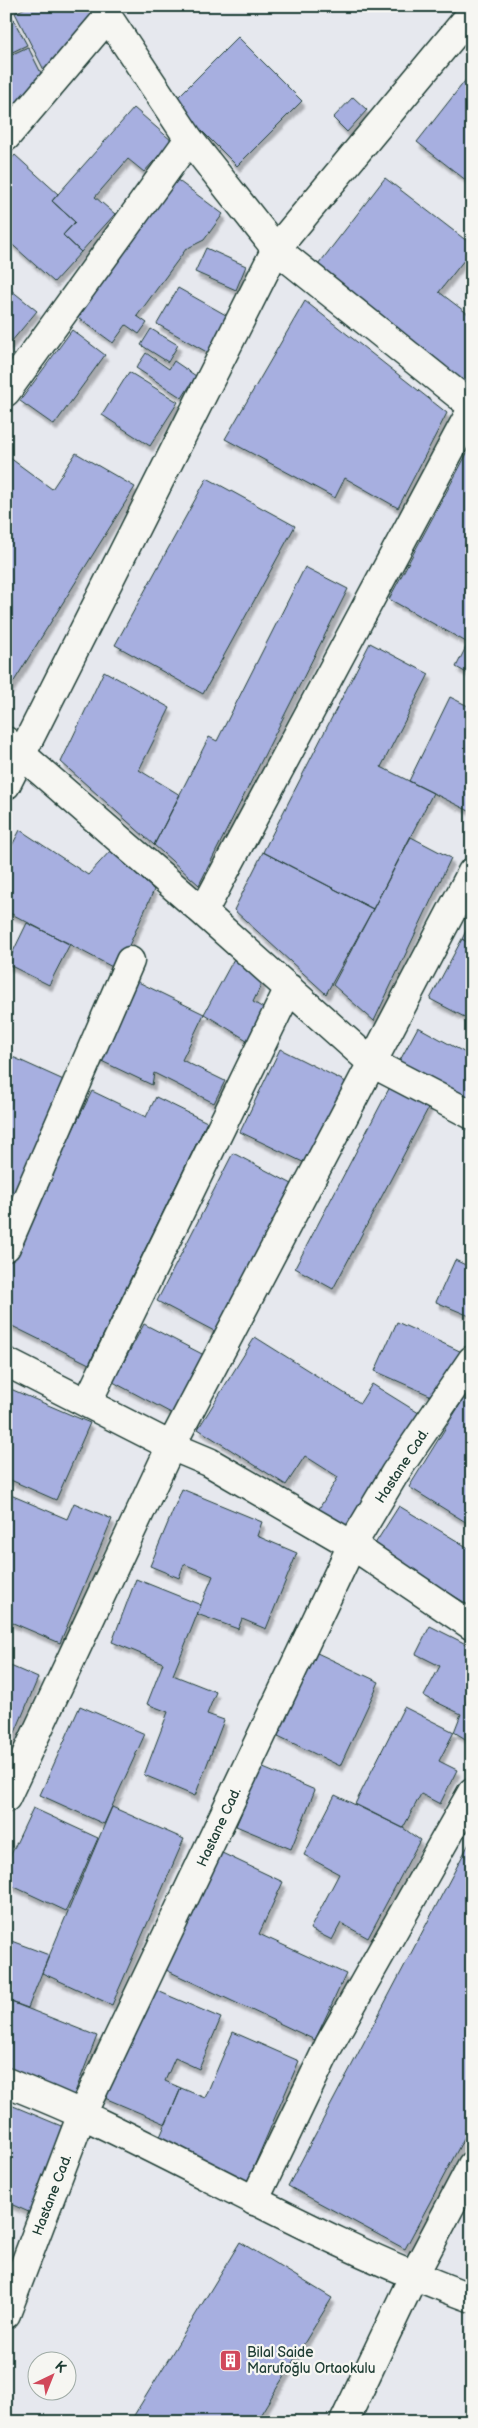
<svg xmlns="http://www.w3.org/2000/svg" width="478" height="2428" font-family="'Balsamiq Sans',sans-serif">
  <defs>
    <filter id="shadow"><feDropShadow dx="3" dy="5.5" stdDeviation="1" flood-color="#0004"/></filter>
  </defs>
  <rect width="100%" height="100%" fill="#e6e8ee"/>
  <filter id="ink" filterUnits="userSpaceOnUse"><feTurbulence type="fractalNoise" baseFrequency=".02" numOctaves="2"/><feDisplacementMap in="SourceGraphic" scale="10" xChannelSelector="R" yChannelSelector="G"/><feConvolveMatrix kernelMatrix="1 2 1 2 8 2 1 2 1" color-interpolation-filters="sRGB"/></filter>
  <g filter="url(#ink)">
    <!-- building -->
    <path fill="#a7afe0" stroke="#1f3d34" filter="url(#shadow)" d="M6 6 27 45 6 55Z
      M29 6H91L96 16 45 72 15 13Z
      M238 37 302 101 237 166 173 102Z
      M28 47 42 75 6 114V57Z
      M472 72V185L417 142Z
      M353 97 367 110 347 132 333 118Z
      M134 108 172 141 144 172 128 159 95 197 115 214 81 252 63 235 75 222 52 201Z
      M15 155 58 194 52 201 75 222 63 235 81 252 54 282 6 239V165Z
      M385 178 472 245V250L439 292 472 317V377L465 386 315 269Z
      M176 179 223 214 204 240 186 249 137 316 147 323 139 334 126 325 113 343 76 316Z
      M206 248 246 266 236 290 195 272Z
      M6 286 37 311 6 348Z
      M178 288 233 319 212 355 157 324Z
      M305 301 447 413 398 508 345 478 335 498 225 439Z
      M151 329 178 345 168 362 141 345Z
      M72 330 105 355 54 425 20 401Z
      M146 353 169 369 174 361 196 376 182 398 136 368Z
      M129 372 178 402 150 446 102 415Z
      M471 446H472V676L456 667 468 643 389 599Z
      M76 453 135 487 6 694V455L52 489Z
      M207 478 295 526 203 694 115 645Z
      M305 567 348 589 199 885 154 845 209 737 217 741Z
      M370 643 429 674 381 767 433 793 373 909 263 852Z
      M104 671 170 708 139 770 180 795 154 845 61 762Z
      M450 697 472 708 471 812 409 781Z
      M20 830 88 875 111 850 154 890 118 970 6 911V857Z
      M411 837 451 858 374 1021 333 985Z
      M263 852 373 909 326 994 234 910Z
      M472 919V945L462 939Z
      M27 923 70 944 49 985 7 964Z
      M462 939 472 945V1021L430 999Z
      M236 955 263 981 253 1002 267 1010 250 1042 204 1014Z
      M130 978 204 1014 182 1060 225 1081 214 1103 154 1073 152 1085 93 1057Z
      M418 1027 471 1056 472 1053V1091L466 1101 398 1064Z
      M280 1049 346 1082 307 1164 240 1132Z
      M6 1054 68 1082 6 1218Z
      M392 1083 431 1103 333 1289 295 1268Z
      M92 1091 146 1117 156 1097 207 1122 89 1364 6 1323V1266Z
      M233 1153 292 1184 216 1332 157 1301Z
      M455 1260 472 1268V1317L436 1302Z
      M397 1322 464 1353 443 1401 375 1371Z
      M144 1324 204 1355 173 1414 113 1382Z
      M255 1337 360 1403 372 1384 422 1415 349 1532 317 1512 338 1477 305 1456 286 1485 198 1429Z
      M472 1385V1526L409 1487Z
      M6 1387 90 1423 56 1500 6 1478Z
      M182 1489 262 1522 257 1536 297 1553 266 1629 242 1619 238 1629 197 1614 213 1576 184 1564 179 1578 150 1566Z
      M6 1493 67 1519 74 1503 112 1519 60 1643 6 1620Z
      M399 1506 472 1550V1607L373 1547Z
      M136 1579 201 1605 173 1675 216 1692 207 1714 224 1720 195 1796 144 1775 168 1712 147 1704 163 1663 112 1642Z
      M430 1626 472 1647V1743L454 1732 461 1714 424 1696 440 1666 416 1654Z
      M315 1652 379 1682 340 1766 276 1735Z
      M6 1664 38 1678 6 1754Z
      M80 1706 145 1734 104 1824 40 1795Z
      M404 1707 454 1732 439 1761 457 1770 440 1804 421 1794 403 1828 355 1804Z
      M261 1767 315 1790 291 1849 236 1826Z
      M335 1795 403 1828 420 1840 368 1938 341 1923 332 1940 310 1929 339 1874 304 1855Z
      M112 1807 184 1839 112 2005 42 1973Z
      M33 1808 98 1838 66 1911 6 1883V1865Z
      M472 1838V2123L405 2249 288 2186Z
      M220 1852 283 1882 259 1934 346 1974 315 2040 166 1970Z
      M6 1939 49 1955 28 2008 6 2000Z
      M146 1986 221 2018 199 2069 175 2058 165 2081 181 2088 166 2124 100 2096Z
      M6 2000 97 2036 74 2095 6 2069Z
      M233 2032 299 2061 246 2185 156 2146 181 2088 205 2098Z
      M6 2103 66 2128 31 2213 6 2202Z
      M240 2242 332 2298 256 2422H130Z"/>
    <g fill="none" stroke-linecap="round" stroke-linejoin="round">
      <defs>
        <path id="street" d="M104 6 108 17 189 139 276 249 472 406
          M6 137 108 17
          M6 392 189 139
          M6 741 203 912 372 1063 472 1115
          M203 912 472 409
          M6 1247 130 961
          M6 1362 171 1446 209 1462 352 1545 472 1626
          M87 1403 289 988
          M6 1798 171 1446 472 872
          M254 2201 329 2045 472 1792
          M6 2314 82 2114 352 1545 395 1473 472 1360
          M344 2422 413 2277 472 2165"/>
        <path id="secondary" d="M6 785 276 249 472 13
          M6 2082C32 2093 58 2103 83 2115 213 2176 337 2249 472 2298"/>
      </defs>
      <!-- street casing -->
      <use href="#street" stroke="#1f3d34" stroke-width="31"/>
      <!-- secondary casing -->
      <use href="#secondary" stroke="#1f3d34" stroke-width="31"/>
      <!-- street -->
      <use href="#street" stroke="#f6f6f2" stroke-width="28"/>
      <!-- secondary -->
      <use href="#secondary" stroke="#f6f6f2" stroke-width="28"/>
    </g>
  </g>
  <!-- icons -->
  <defs>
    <symbol id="building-square" viewBox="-11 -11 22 22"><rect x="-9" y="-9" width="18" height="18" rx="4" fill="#d1495b" stroke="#f6f6f2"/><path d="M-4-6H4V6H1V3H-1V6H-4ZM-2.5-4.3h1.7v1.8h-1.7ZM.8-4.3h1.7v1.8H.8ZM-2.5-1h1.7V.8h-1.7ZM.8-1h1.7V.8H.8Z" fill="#fff"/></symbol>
  </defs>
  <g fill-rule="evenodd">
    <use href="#building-square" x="218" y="2348" width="25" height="25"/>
  </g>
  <g text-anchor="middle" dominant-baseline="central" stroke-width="4.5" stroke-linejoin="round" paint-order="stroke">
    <!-- street labels -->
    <g font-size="14" fill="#1f3d34" stroke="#f6f6f2">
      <text transform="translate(402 1466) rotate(-57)">Hastane Cad.</text>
      <text transform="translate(219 1827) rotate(-65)">Hastane Cad.</text>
      <text transform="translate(52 2195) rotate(-69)">Hastane Cad.</text>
    </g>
    <!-- poi labels -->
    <g font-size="14" fill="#1f3d34" stroke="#f6f6f2" text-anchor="start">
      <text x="247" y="2352">Bilal Saide<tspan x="247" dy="16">Marufoğlu Ortaokulu</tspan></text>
    </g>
  </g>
  <!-- margin -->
  <rect width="478" height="2428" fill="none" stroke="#f6f6f2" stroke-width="25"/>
  <rect x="12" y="12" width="453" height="2403" fill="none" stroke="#1f3d34" stroke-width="2" filter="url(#ink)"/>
  <!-- north arrow -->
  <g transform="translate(52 2376) rotate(43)"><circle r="24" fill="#f6f6f2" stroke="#a0aca6"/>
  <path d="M0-4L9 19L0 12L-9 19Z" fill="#d1495b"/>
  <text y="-8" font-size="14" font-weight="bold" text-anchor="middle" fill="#1f3d34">K</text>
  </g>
</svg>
